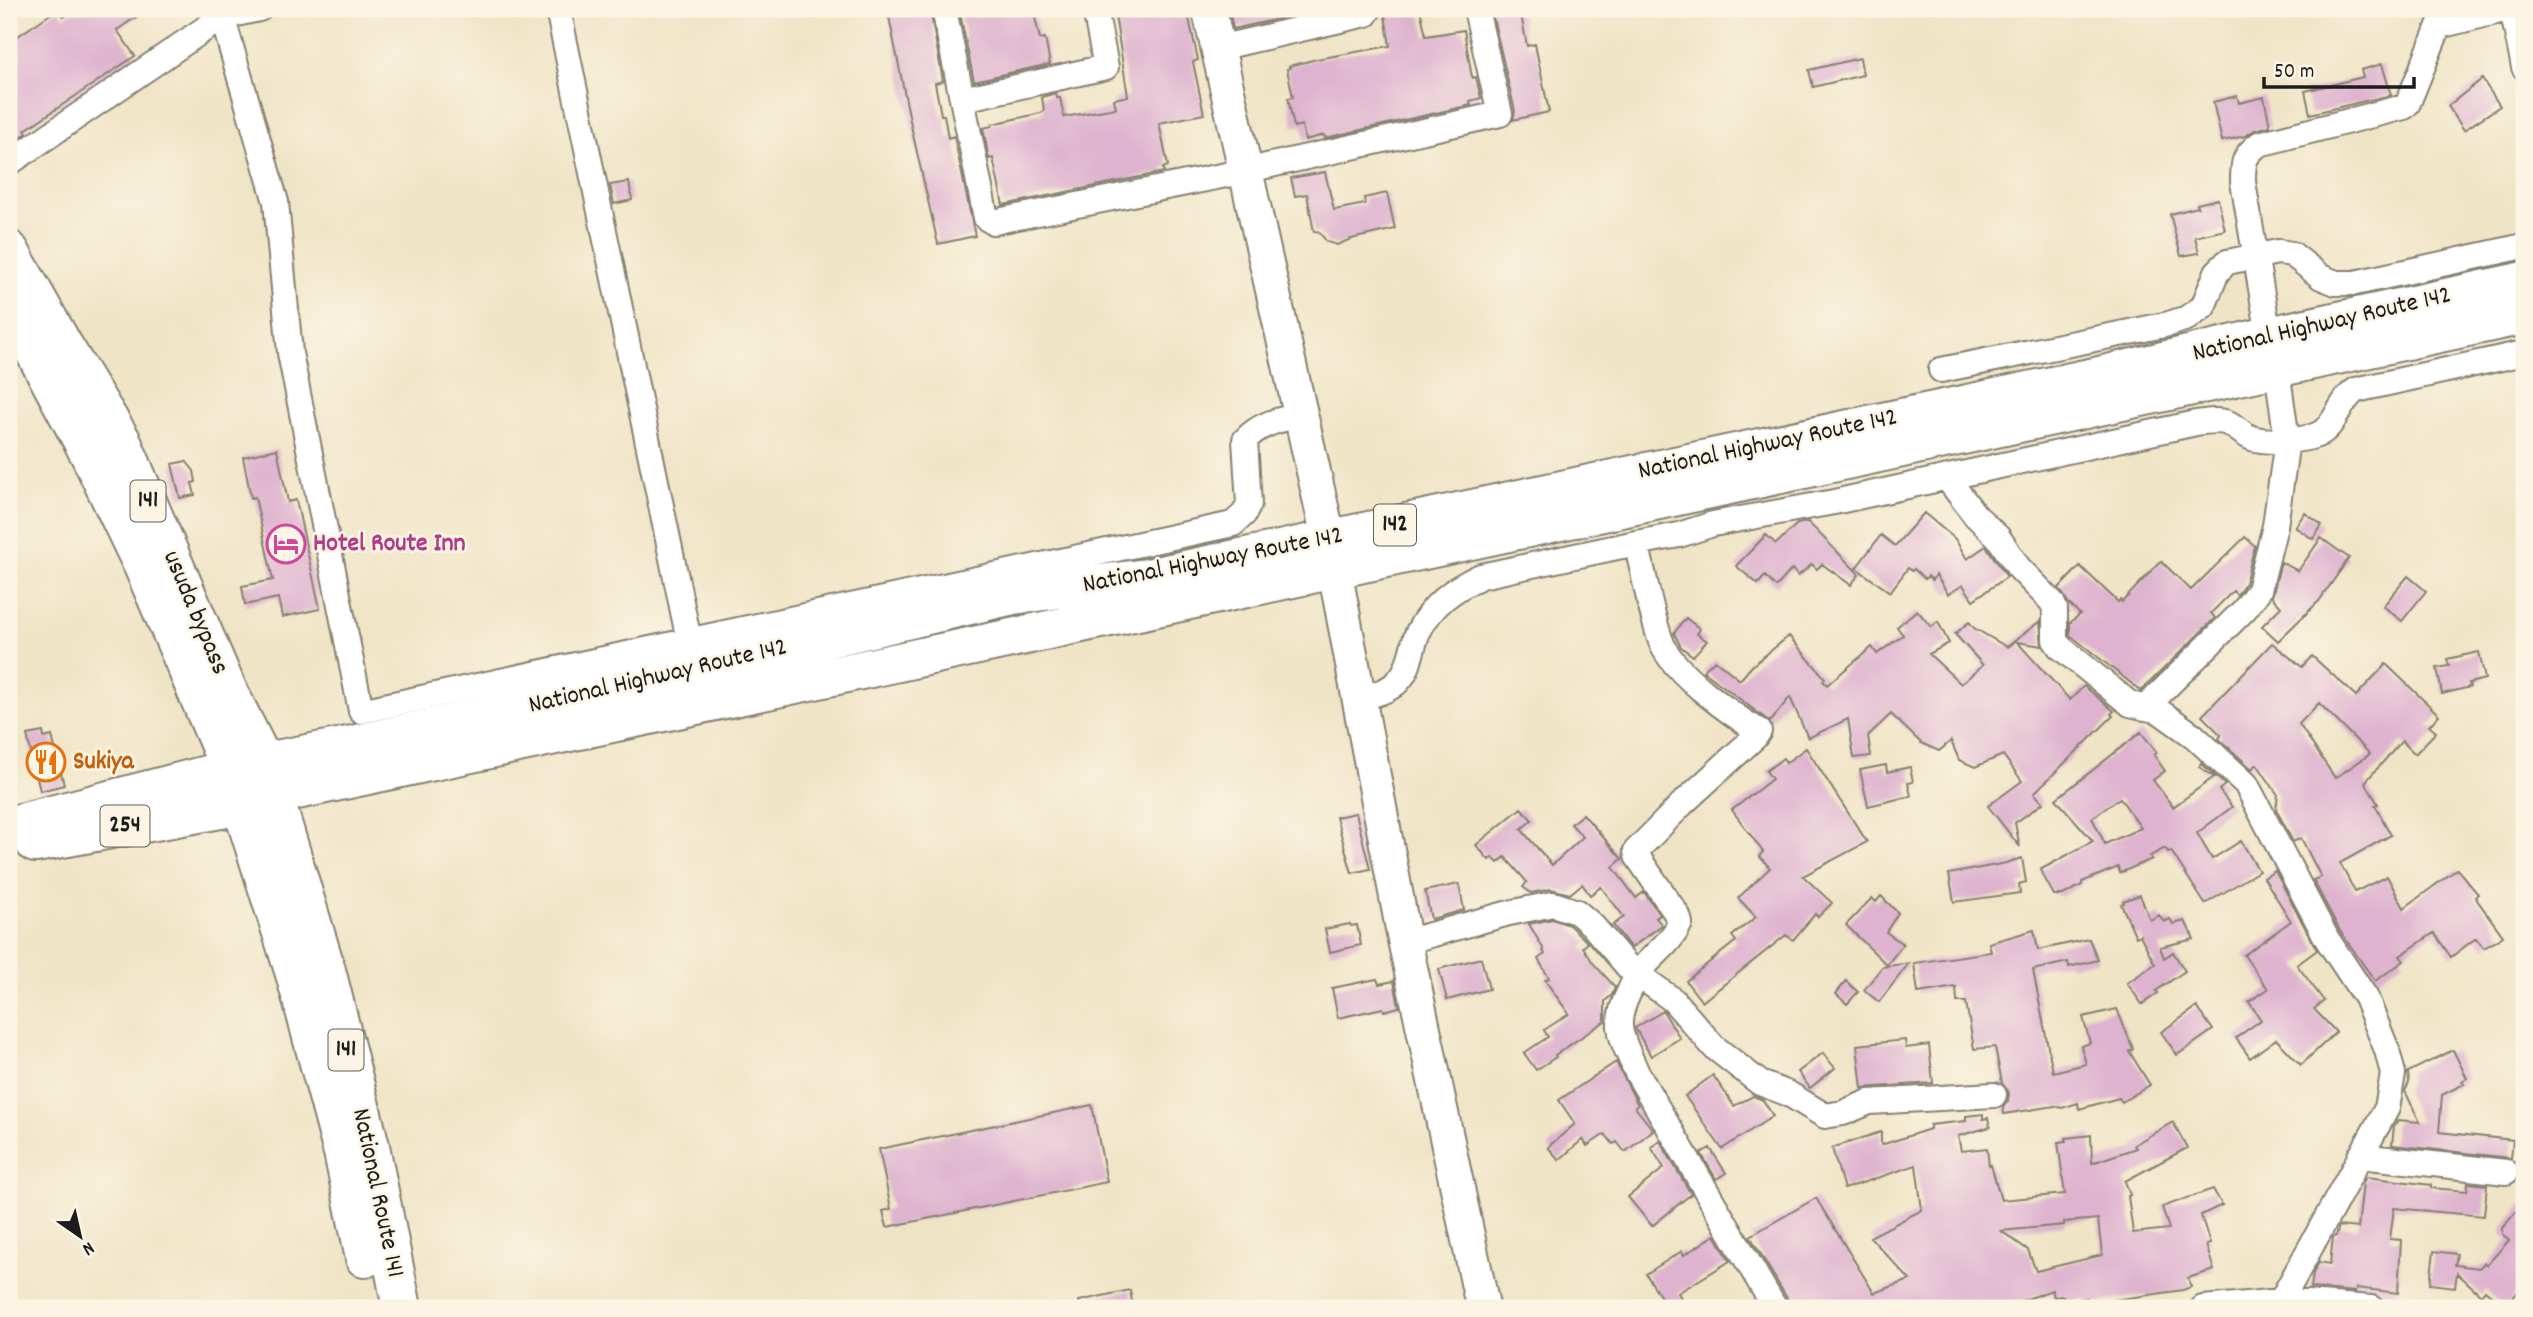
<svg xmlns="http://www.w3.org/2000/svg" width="2533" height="1317" font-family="Dekko,sans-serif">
  <rect width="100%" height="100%" fill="#fcf5e5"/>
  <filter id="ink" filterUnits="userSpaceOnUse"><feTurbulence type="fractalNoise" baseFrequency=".0143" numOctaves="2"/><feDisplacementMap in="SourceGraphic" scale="14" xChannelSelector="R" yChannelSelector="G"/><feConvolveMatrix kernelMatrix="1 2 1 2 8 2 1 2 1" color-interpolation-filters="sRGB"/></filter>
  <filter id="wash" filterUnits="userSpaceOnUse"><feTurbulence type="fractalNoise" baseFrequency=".00686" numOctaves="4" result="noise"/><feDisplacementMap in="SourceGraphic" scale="28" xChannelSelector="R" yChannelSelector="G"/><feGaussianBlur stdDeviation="1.57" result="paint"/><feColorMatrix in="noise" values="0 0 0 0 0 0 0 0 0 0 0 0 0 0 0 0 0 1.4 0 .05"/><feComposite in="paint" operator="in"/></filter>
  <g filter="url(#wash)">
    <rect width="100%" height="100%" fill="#f0e4c6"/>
    <g id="blocks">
      <!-- building -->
      <path fill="#deb3cf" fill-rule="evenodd" d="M58 9 64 17 76 9H148L117 30 135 56 25 130 27 133 9 145V42Z
        M909 9H930L943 81 935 83 941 115H944L948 138 954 136 975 236 938 244 913 135 888 12Z
        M959 9H1033L1040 39 1045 38 1050 64 974 81Z
        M1114 9H1187L1198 60 1193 62 1204 114 1159 123 1168 166 1163 168 1164 172 1003 205 993 158 989 159 983 128 992 126V124L1041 113 1044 111 1042 97 1056 93 1057 98H1060L1064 117 1116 108 1114 99 1128 96Z
        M1229 9H1295L1296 15 1233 29Z
        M1384 9H1420L1426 36 1464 30 1472 78 1476 77 1481 98 1470 101 1471 105 1325 138 1324 135 1305 140 1302 125 1294 127 1288 98 1293 97 1287 69 1290 68 1289 66 1317 59 1390 46Z
        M1491 9H1520L1527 46 1535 44 1549 112 1513 120 1515 111Z
        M1860 58 1863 75 1813 87 1809 70Z
        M2382 64 2391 95 2310 114 2305 91 2363 77 2361 70Z
        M2482 79 2500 106 2464 130 2448 106Z
        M2237 96 2239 103 2264 97 2270 126 2255 130 2245 136 2222 141 2213 102Z
        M1325 172 1334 210 1365 204 1364 198 1387 193 1395 229 1351 239 1337 245 1327 242 1318 231 1314 232 1307 194 1295 196 1291 178Z
        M629 182 632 200 614 204 610 185Z
        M2218 199 2225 230 2195 237 2199 253 2181 256 2170 214 2198 207 2197 204Z
        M277 449 288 502 296 500 320 609 282 617 278 598 245 605 242 586 273 580 255 497 251 498 243 457Z
        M186 461 194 471 196 482 192 483 195 495 180 498 172 464Z
        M1924 513 1955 539 1967 559 1986 546 2007 577 1973 600 1963 585 1948 594 1936 575 1932 580 1928 576 1925 579 1914 569 1912 571 1908 568 1890 592 1856 568 1881 535 1895 546Z
        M2305 513 2322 525 2313 539 2295 527Z
        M1808 522 1859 574 1851 585 1822 564 1817 569 1812 564 1798 576 1792 569 1776 587 1765 576 1758 584 1736 566 1766 535 1776 544 1797 524Z
        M2245 537 2255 546 2245 583 2237 595 2233 591 2211 613 2215 618 2141 691 2070 635V623L2080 614 2069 604 2059 588 2080 566 2118 602 2120 600 2122 602 2161 561 2191 590Z
        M2321 538 2349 558 2319 601 2278 641 2262 626 2281 607 2272 597 2281 562 2298 571Z
        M2408 576 2426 591 2402 621 2383 606Z
        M1917 610 1931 627 1938 622 1949 643 1929 654 1961 684 1983 665 1955 634 1969 622 1974 628 2007 647 2040 621 2042 646 2017 642 2070 700 2084 686 2114 711 2111 714 2113 716 2034 793 2043 803 2015 823 2020 847 1988 806 2022 781 2003 755 1975 767 1959 760 1951 741 1939 751 1921 743 1891 714 1868 736 1871 756 1854 758 1848 719 1808 738 1790 697 1770 722 1703 671 1715 660 1740 680 1752 666 1789 636 1825 678 1823 681 1827 685 1872 647 1877 654 1903 635 1897 627Z
        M1686 618 1700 629 1697 634 1707 641 1693 656 1681 647 1674 633Z
        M2272 643 2302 667 2312 656 2356 696 2386 664 2439 715 2429 726 2436 732 2415 754 2402 741 2365 782 2378 804 2375 805 2391 835 2340 863 2355 892 2387 876 2404 908 2457 869 2478 894 2475 897 2503 936 2484 948 2476 938 2451 957 2434 933 2400 956 2404 961 2375 981 2340 931 2313 880 2321 877 2301 838 2293 842 2276 809 2278 795 2257 764 2252 769 2219 739 2221 735 2202 716ZM2319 703 2370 754 2335 778 2299 724Z
        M2479 652 2485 679 2469 683 2470 687 2442 694 2437 668 2449 666 2447 659Z
        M43 732 44 738 52 736 64 785 40 791 27 735Z
        M2141 732 2157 753 2154 755 2165 771 2153 780 2173 807 2214 777 2199 767 2201 763 2225 785 2219 790 2232 807 2197 833 2212 859 2241 841 2259 871 2205 904 2171 851 2168 852 2165 848 2150 856 2152 859 2120 873 2118 867 2082 882V885L2063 895H2054L2040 870 2093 841 2056 799ZM2120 798 2141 828 2105 844 2092 818Z
        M1806 748 1867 842 1803 876 1832 903 1818 917 1815 914 1793 940 1786 935 1702 1002 1686 981 1736 941 1732 936 1756 917 1738 898 1770 868 1759 856 1763 852 1732 810 1772 779 1766 771 1783 758 1786 763Z
        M1886 765 1887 772 1910 767 1913 782 1908 783 1911 796 1868 806 1860 770Z
        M1521 808 1532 820 1521 829 1552 865 1583 837 1571 824 1583 814 1622 859 1613 867 1636 898 1644 892 1660 915 1656 918 1662 925 1631 948 1613 925 1624 917 1601 887 1590 895 1582 884 1570 894 1551 889 1531 893 1523 887 1527 882 1505 857 1498 863 1492 857 1489 860 1476 845Z
        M1356 813 1370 869 1352 873 1336 817Z
        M2022 858 2026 882 2019 884 2020 893 1954 902 1949 874 2006 863Z
        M2275 871 2317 950 2297 965 2324 1001 2314 1009 2336 1032 2301 1065 2276 1039 2250 1058 2236 1038 2261 1020 2249 1002 2268 989 2244 955 2291 921 2264 878Z
        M1459 884 1464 910 1431 919 1425 891Z
        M2140 895 2150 920 2159 915 2164 922 2170 919 2173 924 2185 921 2194 939 2160 947 2164 958 2173 952 2185 971 2156 991 2158 993 2142 1004 2127 983 2155 964 2140 935 2136 937 2121 904 2124 903 2123 901Z
        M1881 896 1898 913 1886 932 1903 944 1887 965 1846 925 1872 898 1876 902Z
        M1552 919 1569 925 1581 936 1588 943 1583 947 1593 963 1615 987 1612 995 1605 1001V1021L1555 1055 1556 1057 1536 1070 1524 1053 1548 1037 1544 1030 1569 1014 1545 980 1549 978 1538 959 1545 954 1543 951 1544 950 1529 924Z
        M1350 924 1351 926 1357 925 1361 945 1330 952 1325 929Z
        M2034 930 2038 950 2089 939 2098 960 2069 967 2068 962 2033 970 2053 1072 2086 1064 2081 1046 2090 1043 2083 1017 2117 1009 2133 1049 2129 1051 2150 1085 2122 1102 2119 1098 2079 1109 2078 1103 2062 1108 2055 1106 2004 1114 2003 1107 2008 1101 2009 1093 2002 1083 1995 1047 1974 1049 1966 1002H1957L1956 987 1918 993 1914 963 1991 952 1989 943Z
        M1481 958 1489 989 1447 1000 1439 969Z
        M1909 963 1879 1002 1864 990 1882 967Z
        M1377 979 1379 984 1394 981 1399 1007 1384 1011 1383 1008 1338 1018 1332 988Z
        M1846 981 1858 992 1847 1004 1836 994Z
        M2197 1007 2213 1030 2177 1055 2161 1032Z
        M1663 1011 1680 1038 1651 1056 1635 1028Z
        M1905 1040 1906 1048 1929 1045 1933 1083 1862 1088 1857 1045Z
        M2453 1050 2467 1078 2462 1081 2464 1084 2442 1095 2439 1132 2513 1140 2511 1158 2392 1145 2394 1126 2398 1120 2420 1122 2405 1091 2409 1083 2408 1072Z
        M1823 1053 1835 1068 1810 1088 1798 1072Z
        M1616 1062 1638 1105 1635 1107 1653 1130 1625 1152 1617 1142 1613 1144 1605 1134 1587 1146 1583 1139 1559 1160 1548 1147 1575 1124 1559 1100Z
        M1713 1075 1734 1106 1753 1096 1763 1100 1773 1116 1722 1149 1685 1096Z
        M1092 1105 1107 1182 887 1227 883 1211 891 1209 879 1149Z
        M1983 1114V1119L1988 1118 1990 1127 1958 1136 1961 1151 1987 1148 1989 1166 1991 1165 2001 1200 2065 1194 2058 1142 2066 1141V1138L2091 1135 2092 1163 2136 1148 2134 1145 2173 1122 2187 1148 2125 1181 2130 1195 2128 1196 2133 1233 2169 1229 2162 1207 2213 1189 2222 1205 2201 1215 2210 1244 2206 1245 2214 1270 2188 1278 2191 1287 2183 1290 2087 1304V1298L2065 1303 2063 1296 2054 1297 2052 1290 2002 1308H1996L1995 1305 1982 1308H1790L1788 1300 1750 1236 1816 1198 1874 1293 1910 1280 1870 1237 1922 1210 1916 1165 1844 1189 1832 1148 1881 1132V1145L1930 1129V1125L1966 1121V1116ZM2098 1219 2102 1255 2036 1271 2028 1250 2001 1231 2064 1225V1222Z
        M1660 1141 1691 1194 1652 1226 1628 1197 1664 1168 1651 1147Z
        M1710 1148 1726 1173 1716 1179 1701 1153Z
        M2366 1177 2431 1185V1188L2467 1191 2468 1183 2487 1185 2484 1216 2394 1208 2390 1239 2401 1240 2398 1293 2356 1288 2355 1292 2311 1288 2313 1273 2319 1262 2330 1264 2333 1237 2336 1236 2339 1226 2358 1228 2363 1182Z
        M2524 1203V1285L2505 1307 2485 1290 2481 1295 2457 1273 2455 1287 2430 1284 2434 1251 2457 1254 2455 1265 2479 1268 2484 1263 2487 1265 2509 1240 2502 1234V1228Z
        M1715 1235 1730 1261 1678 1293 1687 1308H1668L1646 1274 1682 1251 1684 1255Z
        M1130 1290 1133 1308H1080L1079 1301Z"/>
    </g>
  </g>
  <g filter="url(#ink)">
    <use href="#blocks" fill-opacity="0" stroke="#868071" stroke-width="2"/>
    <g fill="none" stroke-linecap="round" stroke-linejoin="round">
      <defs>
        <path id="street" d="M220 9 276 202 290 353 361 711 1233 524 1244 514 1249 504 1245 440C1260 423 1280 420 1300 415
          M558 9 692 655
          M944 9 986 218 993 222 1226 175 1500 114 1476 9
          M2512 9 2524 67
          M1218 48 1366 14 1369 9
          M963 99 1106 67 1095 9
          M9 163 222 17 259 9
          M1941 370 2169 324 2187 318 2203 307 2217 272 2227 262 2278 252 2292 254 2321 277 2336 283H2355L2524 246
          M1947 478 1975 515 1998 537 2018 567 2052 602 2055 609V640L2060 647 2130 704 2159 711 2194 736 2246 784 2327 939 2366 998 2387 1050 2393 1074 2387 1108 2281 1301
          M1636 543 1679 535 1713 524 1834 502 2196 423C2206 422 2218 419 2228 423 2237 427 2243 435 2252 438 2267 443 2302 441 2317 435 2336 427 2339 401 2356 390L2524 353
          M1359 698C1385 693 1403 686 1410 658 1413 649 1414 641 1418 632 1432 604 1453 589 1481 576L1636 543C1644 573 1651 616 1662 644 1674 673 1732 715 1759 731L1755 737 1682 804 1636 851 1637 856 1678 916 1680 923C1671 944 1652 955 1639 972 1635 978 1632 986 1629 992 1611 1028 1623 1039 1637 1073L1775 1308
          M2145 708 2244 610 2259 590 2275 526 2287 440 2277 370 2269 336 2243 182C2243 163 2243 156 2259 144L2404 107 2408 103 2439 26 2508 9
          M1405 942 1509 913 1553 904 1577 912 1592 925 1629 968 1673 1000 1714 1047 1760 1083 1789 1094 1825 1116 1843 1113 1869 1102 1994 1095
          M2360 1156 2506 1172
          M2203 1308 2281 1301 2371 1308"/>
        <path id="secondary" d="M1209 9 1329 540 1405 942 1483 1308"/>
        <path id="highway" d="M9 250 64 347 121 440 226 687 264 763 326 970 370 1146 402 1308
          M20 324 90 455 144 568 230 769 296 977 343 1152 365 1258
          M9 826 230 769 343 747 695 669 1013 595 1147 578 2099 376 2269 336 2524 281
          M35 843 242 805 274 795C1023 628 1775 480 2524 315"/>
      </defs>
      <!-- street casing -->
      <use href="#street" stroke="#868071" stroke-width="28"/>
      <!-- secondary casing -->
      <use href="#secondary" stroke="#868071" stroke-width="37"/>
      <!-- highway casing -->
      <use href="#highway" stroke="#868071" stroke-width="42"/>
      <!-- street -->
      <use href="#street" stroke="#fff" stroke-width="24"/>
      <!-- secondary -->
      <use href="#secondary" stroke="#fff" stroke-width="33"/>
      <!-- highway -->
      <use href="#highway" stroke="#fff" stroke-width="38"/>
    </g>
  </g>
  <!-- icons -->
  <defs>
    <symbol id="hotel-ring" viewBox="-11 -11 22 22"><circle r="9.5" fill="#fcf5e5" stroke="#d1479c" stroke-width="1.5"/><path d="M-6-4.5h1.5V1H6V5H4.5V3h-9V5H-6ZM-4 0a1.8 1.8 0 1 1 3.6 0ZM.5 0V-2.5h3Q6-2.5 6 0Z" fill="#d1479c"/></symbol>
    <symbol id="restaurant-ring" viewBox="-11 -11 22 22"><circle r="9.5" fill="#fcf5e5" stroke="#e8710a" stroke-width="1.5"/><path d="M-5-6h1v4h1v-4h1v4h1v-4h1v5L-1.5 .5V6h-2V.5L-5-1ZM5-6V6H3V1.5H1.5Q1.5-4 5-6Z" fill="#e8710a"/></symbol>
  </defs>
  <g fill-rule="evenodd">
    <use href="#hotel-ring" x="264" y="522" width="44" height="44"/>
    <use href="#restaurant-ring" x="24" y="740" width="44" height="44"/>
  </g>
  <g text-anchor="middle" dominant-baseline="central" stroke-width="5" stroke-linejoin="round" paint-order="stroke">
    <!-- shield labels -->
    <g fill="#fcf5e5" stroke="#5f5d58" stroke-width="2">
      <rect x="130.5" y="480.5" width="35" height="41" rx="5"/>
      <rect x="1374" y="504.5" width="42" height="41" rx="5"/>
      <rect x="100.5" y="805.5" width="49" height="41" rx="5"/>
      <rect x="328.5" y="1029.5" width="35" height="41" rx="5"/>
    </g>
    <g font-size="24" font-weight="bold" fill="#1c1c1c">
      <text x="148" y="501">141</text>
      <text x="1395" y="525">142</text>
      <text x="125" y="826">254</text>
      <text x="346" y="1050">141</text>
    </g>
    <!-- street labels -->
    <g font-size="26" fill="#1c1c1c" stroke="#fcf5e5">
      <text transform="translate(2322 325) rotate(-13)">National Highway Route 142</text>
      <text transform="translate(1768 445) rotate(-12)">National Highway Route 142</text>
      <text transform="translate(1213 561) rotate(-11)">National Highway Route 142</text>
      <text transform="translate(195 613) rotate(67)">usuda bypass</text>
      <text transform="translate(658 677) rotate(-13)">National Highway Route 142</text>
      <text transform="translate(377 1193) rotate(78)">National Route 141</text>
    </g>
    <!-- hotel labels -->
    <g font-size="26" font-weight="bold" fill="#b23c85" stroke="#fcf5e5" text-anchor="start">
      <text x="313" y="544">Hotel Route Inn</text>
    </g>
    <!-- food labels -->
    <g font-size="26" font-weight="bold" fill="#c56008" stroke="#fcf5e5" text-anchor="start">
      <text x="73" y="762">Sukiya</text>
    </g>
  </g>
  <!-- margin -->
  <rect width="2533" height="1317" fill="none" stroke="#fcf5e5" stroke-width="35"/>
  <!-- north arrow -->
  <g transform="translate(80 1236) rotate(146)" stroke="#fcf5e5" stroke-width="5" paint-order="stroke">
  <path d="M0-5L12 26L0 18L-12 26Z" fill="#1c1c1c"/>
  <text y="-10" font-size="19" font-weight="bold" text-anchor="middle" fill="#1c1c1c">N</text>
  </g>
  <!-- scale -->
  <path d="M2264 77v10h150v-10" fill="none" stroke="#1c1c1c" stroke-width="3.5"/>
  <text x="2274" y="77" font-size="21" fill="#1c1c1c" stroke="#fcf5e5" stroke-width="5" paint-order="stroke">50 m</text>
</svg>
